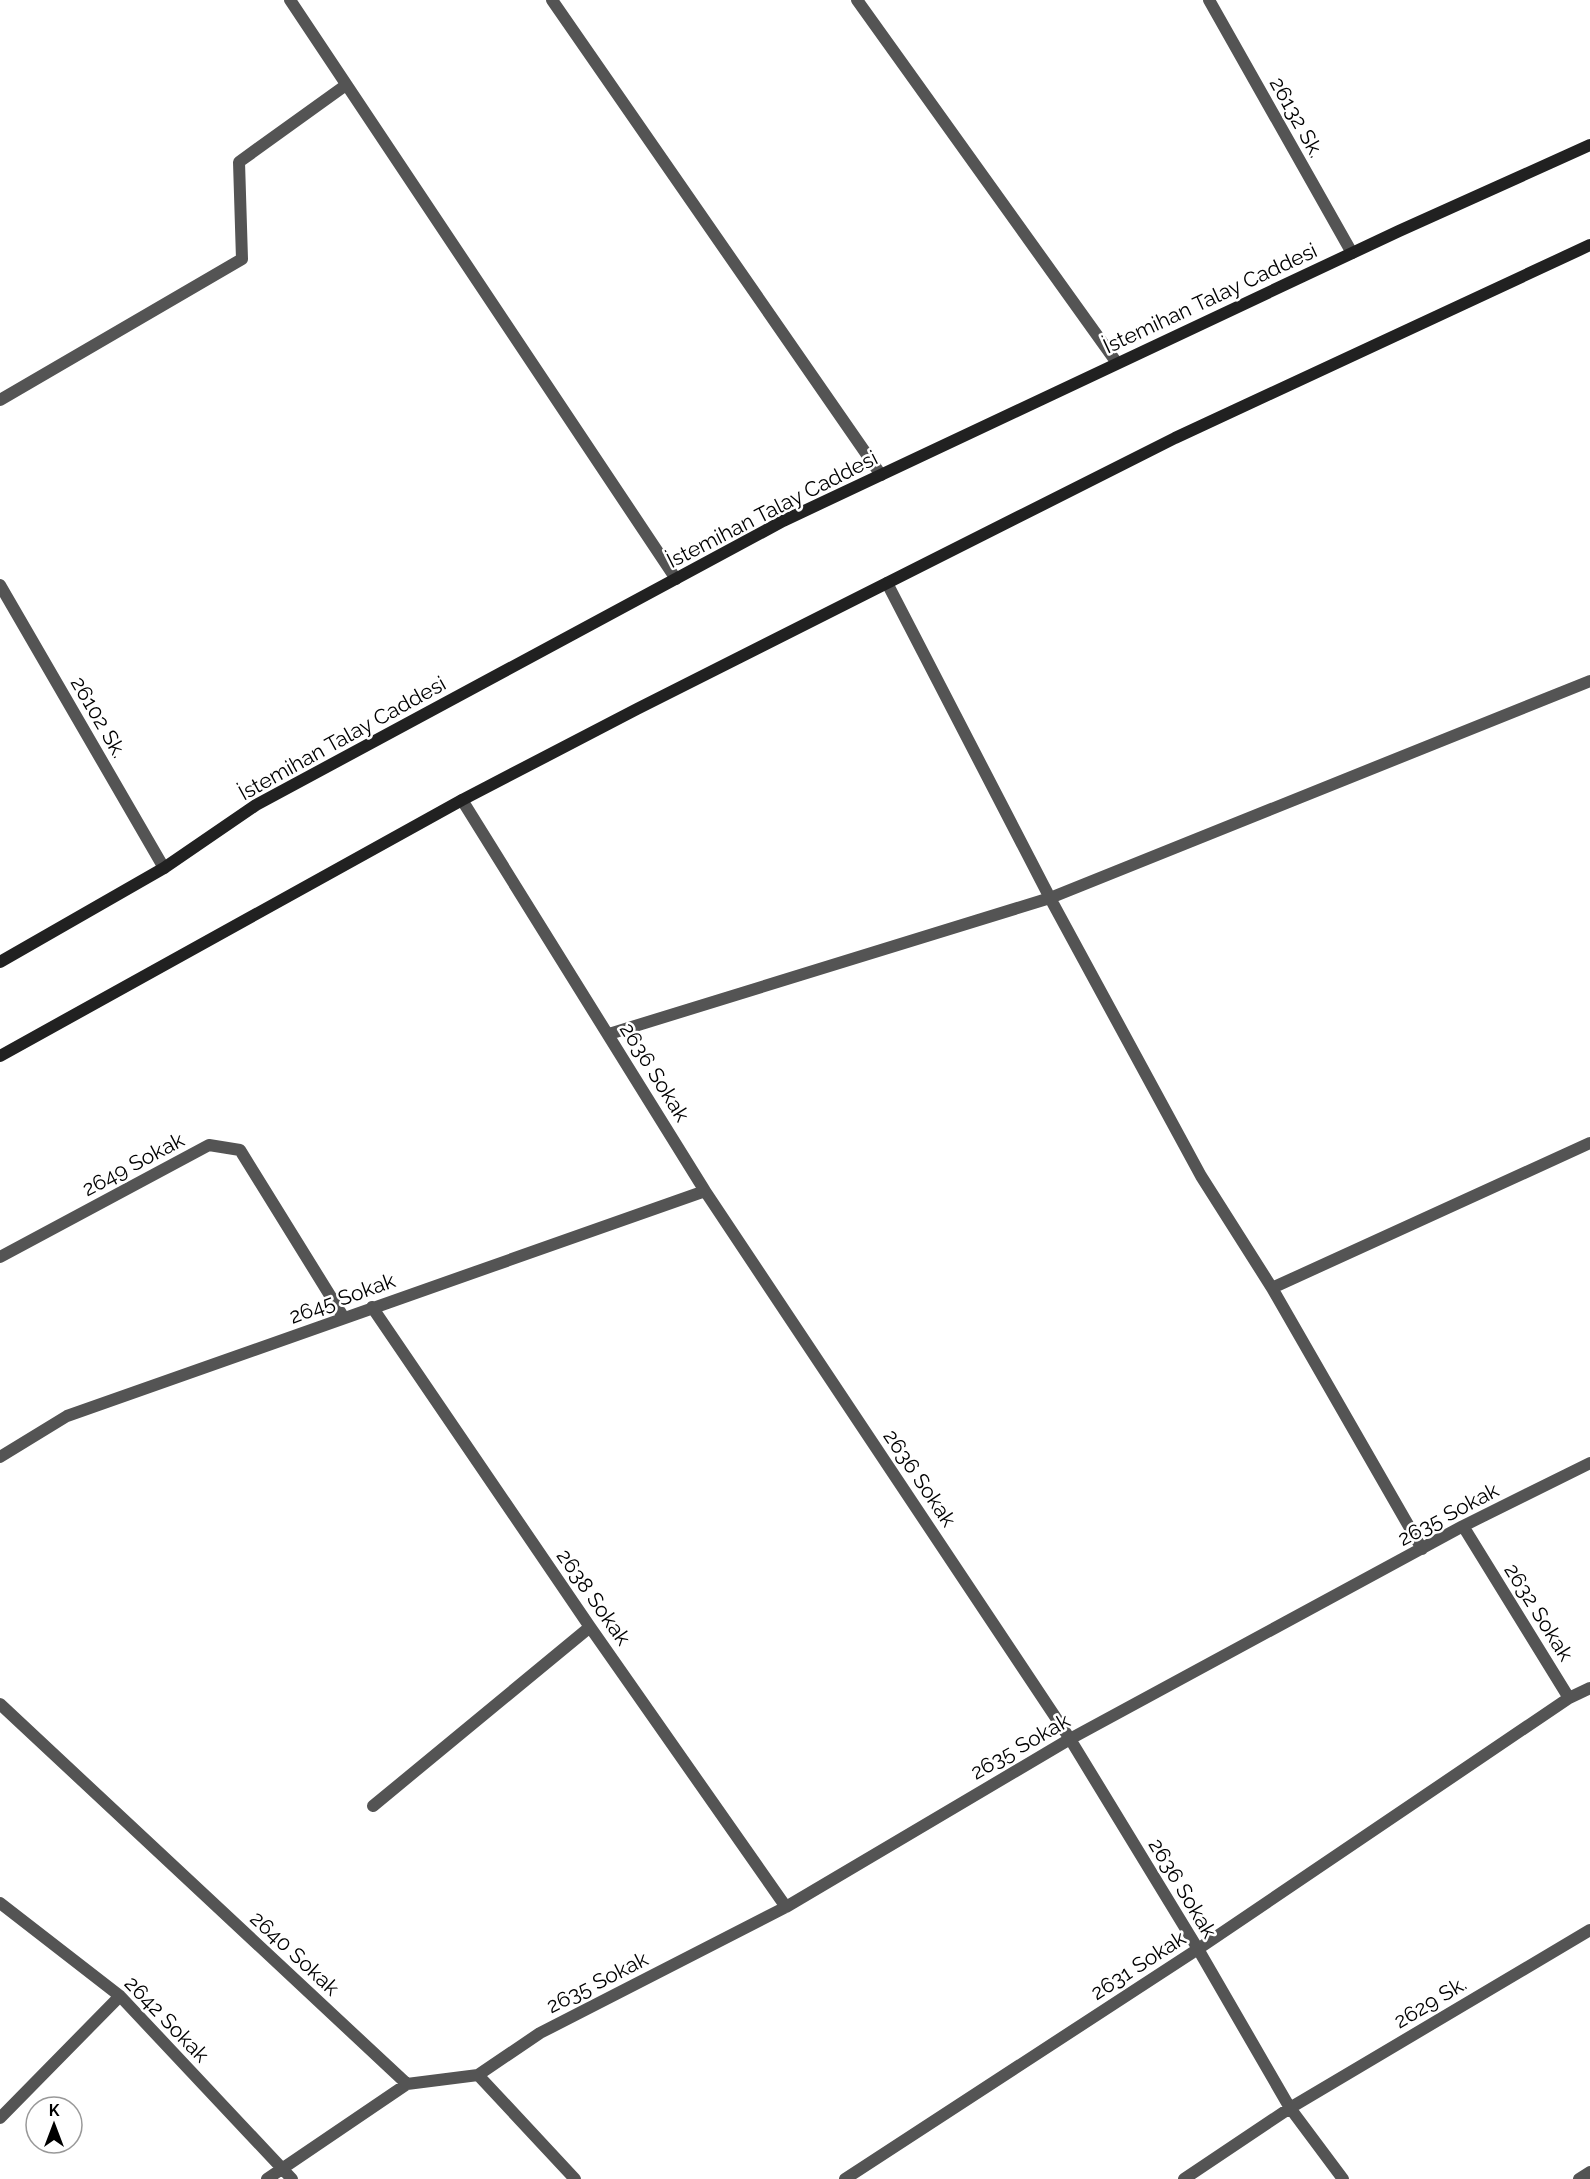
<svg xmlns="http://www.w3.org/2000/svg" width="1590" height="2179" font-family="Raleway,sans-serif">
  <rect width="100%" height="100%" fill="#fff"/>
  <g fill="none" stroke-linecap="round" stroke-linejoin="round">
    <!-- minor -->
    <path stroke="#545454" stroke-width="12" d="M290 0 676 579
      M552 0 881 475
      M857 0 1117 363
      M1209 0 1352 253
      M0 400 242 259 239 162 346 85
      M887 583 1050 898 1201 1176 1272 1288 1422 1549
      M0 585 164 868
      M462 800 705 1191 1070 1739 1198 1949 1290 2108 1343 2179
      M609 1034 1050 898 1590 681
      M0 1257 209 1145 240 1150 344 1318
      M1272 1288 1590 1143
      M372 1307 590 1627 786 1907
      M0 1457 67 1416 705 1191
      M1463 1526 1569 1698
      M0 1704 407 2084 478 2075 575 2179
      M373 1806 590 1627
      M0 1903 120 1996 292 2179
      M478 2075 540 2033 786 1907 1070 1739 1463 1526 1590 1463
      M0 2118 120 1996
      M267 2179 407 2084
      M845 2179 1198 1949 1569 1698 1590 1688
      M1184 2179 1290 2108 1590 1930
      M1579 2179 1590 2172"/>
    <!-- secondary -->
    <path stroke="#212121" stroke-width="12" d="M0 962 164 868 256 805 783 521 1399 231 1590 145
      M0 1056 462 800 637 709 1175 438 1590 245"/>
  </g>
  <g text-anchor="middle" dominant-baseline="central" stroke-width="5" stroke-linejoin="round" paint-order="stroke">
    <!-- street labels -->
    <g font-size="21" fill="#000" stroke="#fff">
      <text transform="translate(1297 117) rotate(61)">26132 Sk.</text>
      <text transform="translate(1210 298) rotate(-25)">İstemihan Talay Caddesi</text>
      <text transform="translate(772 509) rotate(-27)">İstemihan Talay Caddesi</text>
      <text transform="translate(99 717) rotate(60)">26102 Sk.</text>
      <text transform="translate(342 738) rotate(-29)">İstemihan Talay Caddesi</text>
      <text transform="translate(655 1072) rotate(58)">2636 Sokak</text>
      <text transform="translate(133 1164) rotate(-28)">2649 Sokak</text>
      <text transform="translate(342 1298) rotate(-20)">2645 Sokak</text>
      <text transform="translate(920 1478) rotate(56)">2636 Sokak</text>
      <text transform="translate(1448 1514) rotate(-28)">2635 Sokak</text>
      <text transform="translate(594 1597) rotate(55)">2638 Sokak</text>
      <text transform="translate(1539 1612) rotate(58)">2632 Sokak</text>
      <text transform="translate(1020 1746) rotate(-30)">2635 Sokak</text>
      <text transform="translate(1183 1888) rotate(59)">2636 Sokak</text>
      <text transform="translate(295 1953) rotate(43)">2640 Sokak</text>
      <text transform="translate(1138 1965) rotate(-33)">2631 Sokak</text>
      <text transform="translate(597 1982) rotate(-27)">2635 Sokak</text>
      <text transform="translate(1430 2002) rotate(-31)">2629 Sk.</text>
      <text transform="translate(167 2019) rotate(46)">2642 Sokak</text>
    </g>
  </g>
  <!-- north arrow -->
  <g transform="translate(54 2125)"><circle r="28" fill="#ffffff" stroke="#999999" stroke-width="1.5"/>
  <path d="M0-4.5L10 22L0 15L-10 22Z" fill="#000000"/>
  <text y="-9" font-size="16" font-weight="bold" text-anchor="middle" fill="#000000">K</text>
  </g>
</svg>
